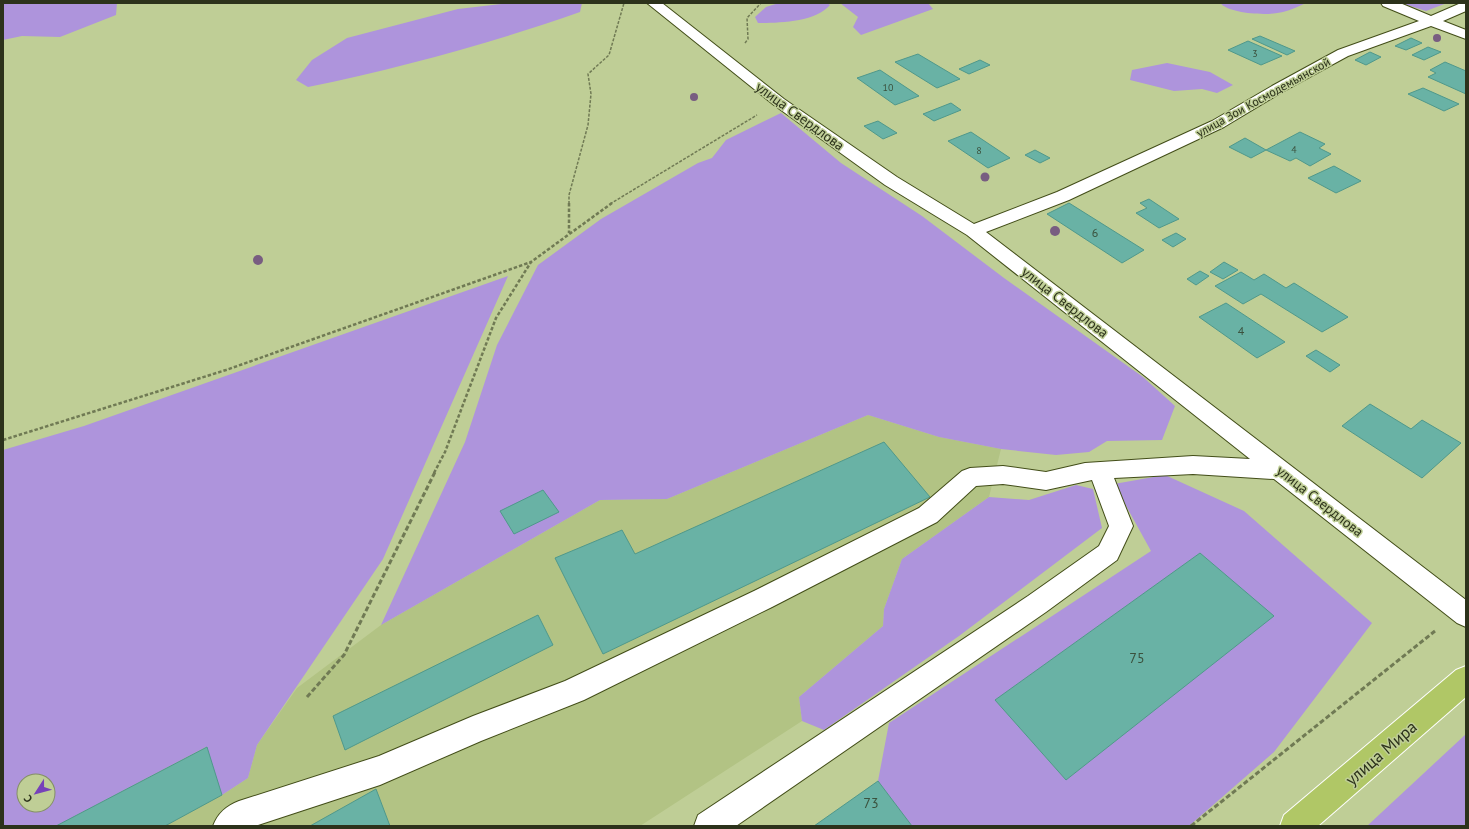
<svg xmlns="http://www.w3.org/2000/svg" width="1469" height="829" font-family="'PT Sans',sans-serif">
  <rect width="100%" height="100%" fill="#bfce96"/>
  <!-- built -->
  <path fill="#b2c384" d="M868 415 939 437 1001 449 989 497 902 559 884 609 883 626 799 697 802 721 640 826H56L207 747 222 795 248 778 257 745 297 688 381 625 600 500 667 499Z"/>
  <!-- green -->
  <path fill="#ae94dc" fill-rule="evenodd" d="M3 3H117L116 15 60 37 22 36 3 40Z
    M511 3H582L580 12C492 43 400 68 308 87L296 80 312 60 347 38 458 9Z
    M779 3H827L830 5C816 22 779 23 758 23L755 17 766 7Z
    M840 3H928L933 9 861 35 853 27 858 17Z
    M1220 3H1306C1299 6 1291 10 1283 12 1268 16 1230 14 1220 3Z
    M1401 3H1447L1426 11Z
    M1167 63 1210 72 1233 85 1217 93 1202 89 1174 91 1130 80 1132 70Z
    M781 113 841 163 922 216 1004 278 1143 377 1175 406 1162 440 1107 441 1089 452 1056 455 1001 449 939 437 868 415 667 499 600 500 381 625 465 442 497 345 538 265 601 219 698 163 712 158 726 140Z
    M508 276 383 559 257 745 248 778 222 795 206 747 56 826H3V450L84 426ZM24 781H48V805H24Z
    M1165 475 1244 511 1372 623 1274 752 1189 826H912L878 781 889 723 1151 551 1114 484ZM1200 553 1273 616 1066 780 995 700Z
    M1076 485 1093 489 1102 528 959 636 824 730 802 721 799 697 883 626 884 609 902 559 989 497 1029 500Z
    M1466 734V826H1367Z"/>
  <!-- building -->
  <path fill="#69b2a5" stroke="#4f988b" d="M1260 36 1295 51 1287 55 1252 39Z
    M1411 38 1422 43 1406 50 1395 46Z
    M1248 41 1282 56 1261 65 1228 50Z
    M1428 47 1441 52 1424 60 1412 55Z
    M1370 52 1381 57 1366 65 1355 60Z
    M918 54 960 79 937 88 895 62Z
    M980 60 990 65 969 74 959 69Z
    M1445 62 1466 71V94L1428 77 1436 73 1430 70Z
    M880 70 919 96 895 105 857 78Z
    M1423 88 1459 104 1444 111 1408 94Z
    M951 103 961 110 934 121 923 114Z
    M878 121 897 133 883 139 864 126Z
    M971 132 1010 158 988 168 948 141Z
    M1300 132 1325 144 1319 148 1331 154 1310 166 1296 158 1290 161 1266 150Z
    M1245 138 1266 150 1251 158 1229 147Z
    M1035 150 1050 158 1040 163 1025 155Z
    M1334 166 1361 181 1336 193 1308 178Z
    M1149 199 1179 219 1159 228 1136 213 1147 208 1140 203Z
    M1069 203 1144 250 1122 263 1047 214Z
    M1176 233 1186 239 1173 247 1162 240Z
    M1224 262 1238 270 1223 279 1210 272Z
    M1200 271 1209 276 1196 285 1187 279Z
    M1241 272 1254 280 1264 274 1286 288 1294 283 1348 317 1322 332 1261 294 1243 304 1215 286Z
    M1226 303 1285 342 1257 358 1199 317Z
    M1316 350 1340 365 1330 372 1306 356Z
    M1370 404 1411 429 1422 420 1461 443 1422 478 1342 426Z
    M884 442 930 497 603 654 555 558 622 530 635 554Z
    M543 490 559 512 514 534 500 511Z
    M1200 553 1274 616 1066 780 995 700Z
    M538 615 553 645 345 750 333 716Z
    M207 747 222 795 165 826H56Z
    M878 781 912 826H814Z
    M376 789 390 826H310Z"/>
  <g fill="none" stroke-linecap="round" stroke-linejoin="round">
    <defs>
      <path id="minor" d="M647 3H662L784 99 897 177 974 224 1057 192 1212 121 1272 86 1338 50 1419 21 1383 6 1381 3H1400L1431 16 1461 3H1466V11L1443 21 1466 30V39L1431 26 1348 56 1282 92 1224 127 1069 200 986 232 1466 600V627L1457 623 1274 479 1193 474 1114 478 1133 526 1117 560 1046 612 736 826H694L698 815 1028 596 1099 546 1109 526 1092 480 1046 490 1003 484 976 486 937 522 772 607 584 700 481 741 380 785 255 826H213C218 813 226 806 239 801L379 756 473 716 565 681 754 591 919 508 962 471 970 468 1003 466 1046 472 1085 463 1193 456 1250 459 967 235 885 185 774 105Z"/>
      <path id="highway" d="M1466 666V697L1318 826H1280L1284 815 1456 670Z"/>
    </defs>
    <!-- minor casing -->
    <use href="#minor" stroke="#424d18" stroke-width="2"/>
    <!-- highway casing -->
    <use href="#highway" stroke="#fff" stroke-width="2"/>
    <!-- path-far2 -->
    <path stroke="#707a54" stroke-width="1.5" stroke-dasharray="3 1.5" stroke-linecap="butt" d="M745 43 748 39 747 18 761 3
      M569 204V195L588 125 591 94 588 74 609 55 624 3
      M610 204 757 115"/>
    <!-- path-far1 -->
    <path stroke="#707a54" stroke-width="2.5" stroke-dasharray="3.5 2" stroke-linecap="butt" d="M569 203V233
      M3 440 226 370 531 262
      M434 473 445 452 496 318 531 262 612 203"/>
    <!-- path -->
    <path stroke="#707a54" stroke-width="3" stroke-dasharray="5 2.5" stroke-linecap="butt" d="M307 697 344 655 435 472
      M1191 826 1435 631"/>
    <!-- minor -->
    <use href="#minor" fill="#fff" fill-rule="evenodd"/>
    <!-- highway -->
    <use href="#highway" fill="#b0c766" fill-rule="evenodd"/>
  </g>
  <!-- trees -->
  <g fill="#785d81">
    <circle cx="1437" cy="38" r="4"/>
    <circle cx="694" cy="97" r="4"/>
    <circle cx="985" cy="177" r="4.5"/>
    <circle cx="1055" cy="231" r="5"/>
    <circle cx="258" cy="260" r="5"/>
  </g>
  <g text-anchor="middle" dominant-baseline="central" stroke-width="3" stroke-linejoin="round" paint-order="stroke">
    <!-- far-number labels -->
    <g font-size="10" fill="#3b523e">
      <text x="1255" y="53">3</text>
      <text x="888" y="87">10</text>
      <text x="1294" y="149">4</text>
      <text x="979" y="150">8</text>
    </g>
    <!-- far-street labels -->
    <g font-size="12" fill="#2c321b" stroke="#bfce96">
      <text transform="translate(1263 97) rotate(-29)">улица Зои Космодемьянской</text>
    </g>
    <!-- number labels -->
    <g font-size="12" fill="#3b523e">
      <text x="1095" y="232">6</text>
      <text x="1241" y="330">4</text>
    </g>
    <!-- street labels -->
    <g font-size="14" fill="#2c321b" stroke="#bfce96">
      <text transform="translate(800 116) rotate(36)">улица Свердлова</text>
      <text transform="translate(1065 302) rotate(38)">улица Свердлова</text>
      <text transform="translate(1320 501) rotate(38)">улица Свердлова</text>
    </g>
    <!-- near-number labels -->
    <g font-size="14" fill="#3b523e">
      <text x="1137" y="658">75</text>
      <text x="871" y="803">73</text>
    </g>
    <!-- near-street labels -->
    <g font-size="17" fill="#2c321b" stroke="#bfce96">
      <text transform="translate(1381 753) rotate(-41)">улица Мира</text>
    </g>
  </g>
  <!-- border -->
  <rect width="1469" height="829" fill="none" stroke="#2c321b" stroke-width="8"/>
  <!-- north arrow -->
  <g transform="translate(36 793) rotate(234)"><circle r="19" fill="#bfce96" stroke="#849065"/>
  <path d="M0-3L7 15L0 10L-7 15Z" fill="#7642b9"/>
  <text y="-6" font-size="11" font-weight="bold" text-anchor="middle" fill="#2c321b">С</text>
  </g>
</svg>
